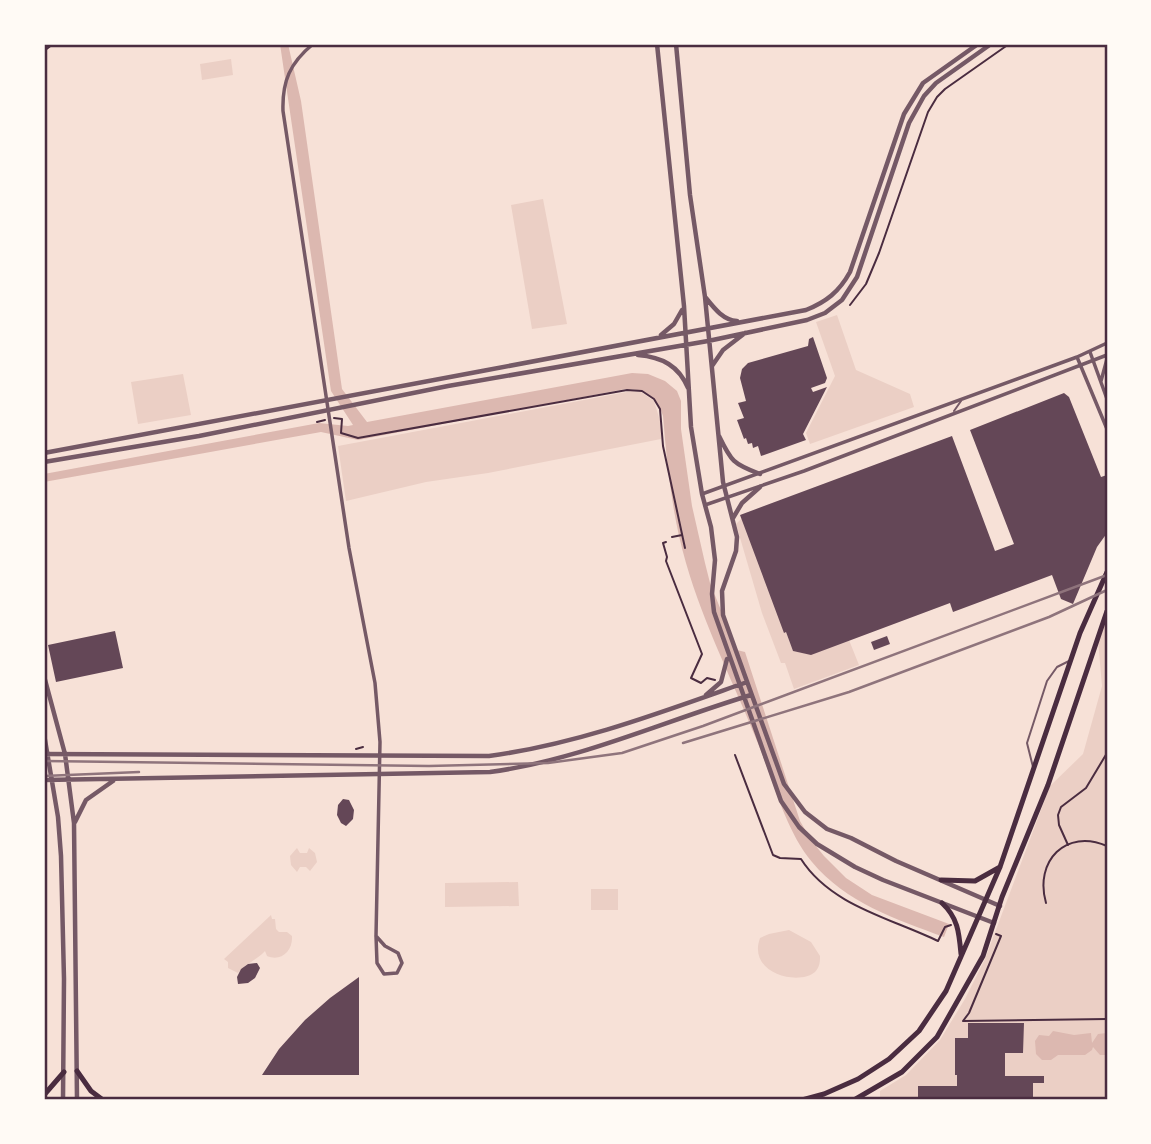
<svg xmlns="http://www.w3.org/2000/svg" width="1151" height="1144" font-family="'Varela Round',sans-serif">
  <rect width="100%" height="100%" fill="#f7e1d7"/>
  <!-- green -->
  <path fill="#ebcfc5" d="M231 59 233 75 202 80 200 64Z
    M543 199 567 324 532 329 511 205Z
    M837 315 856 370 910 394 914 407 810 444 806 433 835 376 816 322Z
    M183 374 191 415 138 424 131 382Z
    M632 391 641 392 654 401 661 424V439L488 473 426 482 346 501 338 446Z
    M743 517 793 651 808 654 849 640 859 665 794 689 785 663H781L762 613 736 524Z
    M1107 616V1100H880V1091L906 1075 940 1040 965 999 985 959 1050 786 1083 754 1102 686 1098 640Z
    M297 848 300 853H307L309 848 315 853 317 862 310 871 306 867H300L297 872 291 865 290 856Z
    M518 882 519 906 445 907V883Z
    M591 889H618V910H591Z
    M271 915 272 919H275L276 929 279 932H287L292 936C293 951 281 962 267 956L265 951C256 961 245 963 238 973L228 968V962L224 959Z
    M789 930 811 942 820 956C820 961 820 967 815 972 799 986 747 974 760 938L769 934Z"/>
  <!-- water -->
  <path fill="#dcb8b0" d="M280 44H288L301 101 342 389 367 422 632 373 648 374 665 381 677 391 681 401V429L692 506 705 563 710 583 737 650 745 652 800 821 811 840 824 856 846 878 872 895 949 924 944 937C896 919 846 903 812 862 786 831 774 783 759 746 735 685 704 626 686 563 672 515 667 465 663 416 658 397 644 388 625 389L358 440 321 432 44 482V474L319 423 348 426 353 425 331 391Z
    M1053 1031 1074 1035 1091 1033 1092 1043 1098 1034 1107 1033V1055H1100L1093 1047 1092 1050 1085 1055H1058L1051 1060H1042L1036 1054 1035 1041 1039 1035 1049 1036Z"/>
  <!-- building -->
  <path fill="#644757" d="M813 337 827 378 825 383 811 388 813 392 827 387 803 434 806 440 761 456 758 446 753 448 752 443 748 444 746 438 744 439 737 420 744 418 738 403 746 401 740 378 742 369 748 363 808 346 809 339Z
    M1064 393 1069 397 1101 477 1107 475V533L1097 547 1073 604 1061 599 1052 575 953 612 950 603 811 655 793 651 786 632 784 633 740 515 952 436 995 551 1014 544 970 430Z
    M115 631 123 668 56 682 48 645Z
    M887 636 890 644 874 650 871 642Z
    M343 799 349 800 354 810 353 819 346 826 341 823 337 815 338 805Z
    M257 963 260 968 255 978 248 983 238 984 237 977 241 969 248 964Z
    M359 977V1075H262L279 1049 305 1020 330 998Z
    M968 1023H1024L1023 1053H1005V1076H1044V1083H1033V1100H918V1086H957V1075H955V1038H968Z"/>
  <g fill="none" stroke-linecap="round" stroke-linejoin="round">
    <!-- path -->
    <path stroke="#4a2c40" stroke-width="2" d="M44 51 53 44
      M850 305 866 284 879 253 928 112 937 97 945 89 1009 44
      M334 418 342 419 341 433 358 438 627 390 642 391 654 399 660 409 663 446 685 548
      M317 422 325 420
      M672 537 682 535
      M666 542 663 543 667 557 666 561 702 654 691 678 701 683 707 678 715 680
      M356 749 363 747
      M735 755 773 855 780 858 801 859C831 906 891 918 938 941L945 927 951 925
      M1068 845 1059 825 1058 815 1061 807 1086 788 1107 753
      M1046 903C1034 861 1066 828 1107 846
      M996 934 1001 936 969 1013 963 1021 1107 1019"/>
    <!-- service -->
    <path stroke="#755966" stroke-width="2" d="M954 411 961 401
      M1033 767 1027 743 1047 681 1057 667 1069 661"/>
    <!-- minor -->
    <path stroke="#755966" stroke-width="3.5" d="M313 44C290 63 282 81 283 111L349 548 375 683 380 742 376 936 377 963 384 974 397 973 402 963 398 953 385 946 376 936
      M1090 352 1107 399
      M1077 357 1107 429
      M1101 381 1107 359
      M702 494 1077 357 1107 343
      M705 505 804 471 1107 355"/>
    <!-- tertiary -->
    <path stroke="#755966" stroke-width="4.5" d="M657 44 684 306 691 427 702 494 711 527 715 560 712 594 714 612 781 801 799 827 817 844 855 867 883 880 994 923
      M676 44 690 195 705 297 723 482 737 537 736 551 722 591 723 615 784 784 805 812 827 829 851 838 896 861 1000 906
      M706 298C714 308 723 320 737 321
      M661 335 674 324 682 310
      M638 355C662 357 679 366 688 388
      M712 366 723 350 745 333
      M719 436C731 461 733 464 760 474
      M44 453C298 407 552 357 806 310 826 302 839 292 850 272L904 114 923 83 978 44
      M44 462 199 436 448 386 708 341 807 320 825 313 842 300 857 277 909 123 924 96 936 83 991 44
      M733 518 742 503 760 487
      M44 676 65 754 74 823 77 1100
      M706 695 721 682 727 659
      M44 734 58 817 61 856 64 979 63 1100
      M44 754 489 756C578 744 662 712 747 682
      M44 780 490 772C580 760 664 721 751 695
      M75 822 86 800 113 781"/>
    <!-- primary -->
    <path stroke="#4a2c40" stroke-width="5" d="M941 880 975 881 1000 867
      M942 903C958 918 959 932 961 954
      M77 1071 91 1091 103 1100
      M44 1095 64 1072
      M802 1100 824 1094 858 1079 889 1059 919 1031 946 991 1000 867 1080 633 1107 572
      M854 1100 902 1072 937 1037 983 956 1002 897 1048 785 1107 611"/>
    <!-- rail -->
    <path stroke="#8f747c" stroke-width="2.5" d="M683 743 849 692 1049 617 1107 590
      M44 761 429 766 548 763 622 753 703 726 1107 575
      M44 776 139 772"/>
  </g>
  <!-- border -->
  <rect width="1151" height="1144" fill="none" stroke="#fffaf5" stroke-width="91"/>
  <rect x="46" y="46" width="1060" height="1052" fill="none" stroke="#4a2c40" stroke-width="2.5"/>
</svg>
